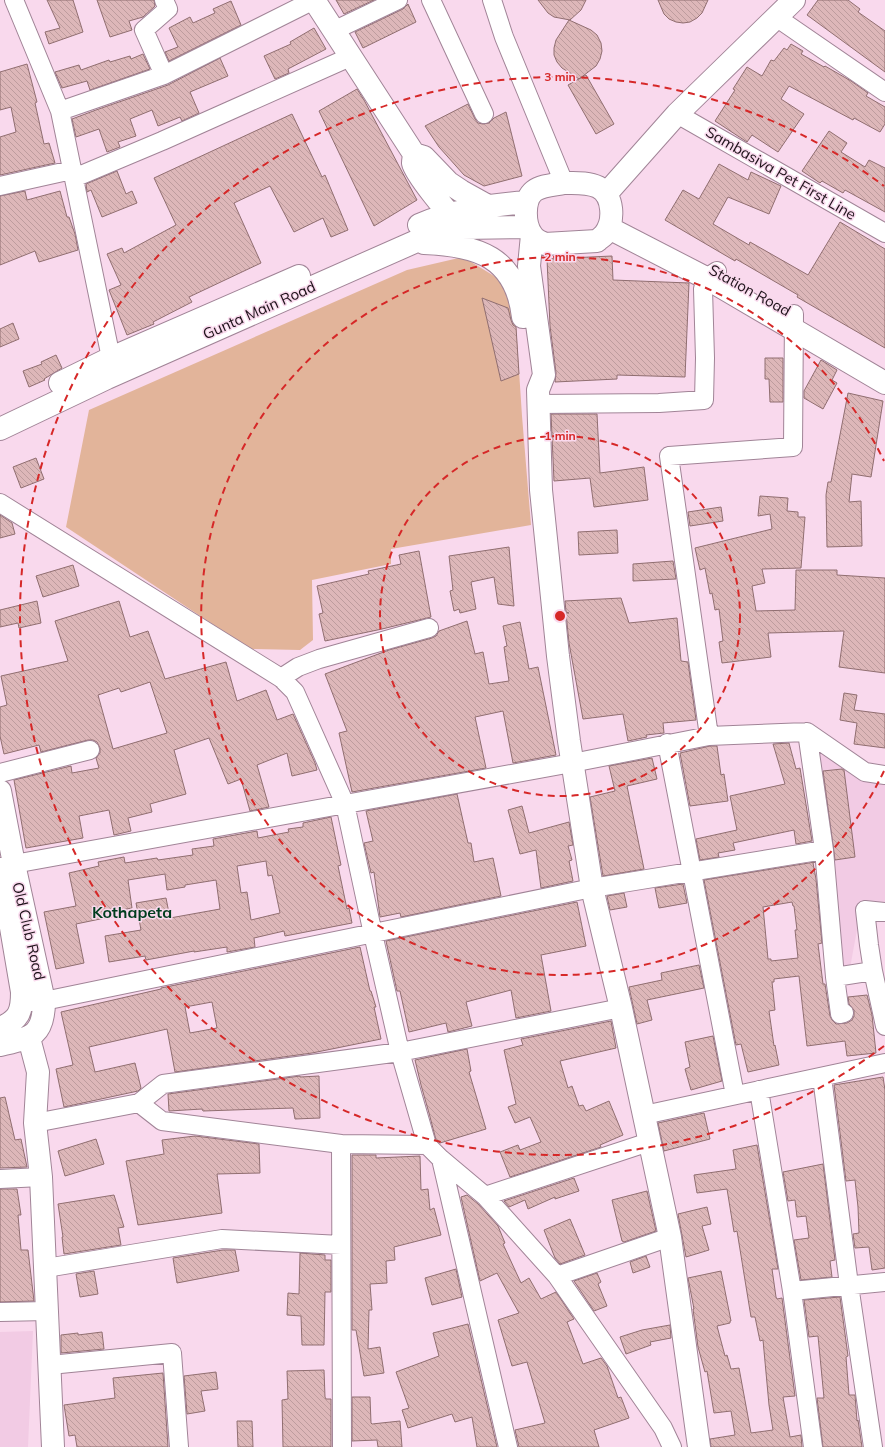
<svg xmlns="http://www.w3.org/2000/svg" width="885" height="1447" font-family="Mulish,sans-serif">
  <defs>
    <pattern id="building-back-hatch" width="6" height="6" patternUnits="userSpaceOnUse"><rect width="6" height="6" fill="#ddb7b9"/><path d="M-1 5l2 2M0 0l6 6M5-1l2 2" fill="none" stroke="#bd9c9e"/></pattern>
  </defs>
  <rect width="100%" height="100%" fill="#f9d9ed"/>
  <!-- built -->
  <path fill="#f2cbe4" d="M809 741 885 776V909L861 907 849 974 834 973Z
    M33 1331 28 1447H0V1332Z"/>
  <!-- green -->
  <path fill="#e2b49a" d="M463 257 504 282 515 310 522 416 531 525 391 549V564L312 580 313 640 300 650 250 649 66 527 89 410 407 270Z"/>
  <!-- building -->
  <path fill="url(#building-back-hatch)" stroke="#906e70" fill-rule="evenodd" d="M47 0H73L83 32 49 44 45 32 60 28Z
    M97 0H154L155 6 143 17 129 21 132 30 110 37Z
    M336 0H374L344 14Z
    M538 0H586L581 10 570 20 554 17 548 13Z
    M658 0H708L702 13 697 18 690 22 683 23 676 22 669 19 664 14Z
    M818 0H848L860 9 858 12 885 31V72L807 15Z
    M231 1 241 25 169 61 165 52 178 47 169 28 190 17 193 23 215 13 213 9Z
    M408 4 416 22 363 48 355 32 403 9Z
    M569 20 591 30 597 35 601 43 602 51 600 59 596 66 579 79 562 68 557 62 554 55V48L556 40Z
    M314 28 326 49 288 69 289 73 275 79 264 56 291 44 290 42Z
    M791 44 803 51 801 54 824 67 825 66 851 81 868 93 866 96 885 107V124L880 132 854 118 853 120 789 86 781 99 804 114 778 152 752 135 747 142 715 121 735 90 733 89 747 67 762 76 771 60 774 61 784 48 787 50Z
    M143 54 150 69 90 90 87 81 62 88 55 72 79 65 81 70 109 60 110 62 130 56 131 59Z
    M220 58 228 76 190 92 199 113 182 121 180 117 158 126 152 110 130 119 136 136 118 142 120 147 107 152 99 129 76 137 72 119 96 110 168 85Z
    M27 64 37 102 35 103 44 144 49 143 55 163 0 175V137L16 132 11 107 0 110V72Z
    M586 75 614 124 596 134 568 85Z
    M357 89 364 100 417 200 374 226 319 111Z
    M468 104 475 119 478 123 483 124 489 123 494 118 506 112 522 176 484 186 464 175 439 147 425 126Z
    M292 114 322 177 325 175 348 230 331 237 323 218 294 232 270 186 234 203 261 263 189 297 192 302 153 322 154 324 127 335 109 290 121 285 107 254 122 248 124 253 176 225 154 178Z
    M829 131 847 143 841 152 865 167 869 160 885 168V212L845 190 843 193 822 181 820 183 802 171Z
    M719 164 748 180 751 172 781 186 769 214 728 197 713 224 749 245 750 242 808 275 840 222 885 249V348L797 297 798 295 736 259 735 261 665 220 683 190 699 199Z
    M117 171 126 194 132 191 137 203 102 217 91 190 87 192 86 184Z
    M25 191 27 200 60 191 67 217H69L75 234 78 250 39 262 35 251 0 265V196Z
    M612 256 613 280 689 283 685 377 617 375V379L555 382 556 373 550 326 547 259Z
    M482 298 508 308 511 320 513 325 516 327 519 374 501 381Z
    M13 323 19 339 0 347V329Z
    M56 355 62 368 44 379 45 380 29 387 23 371 42 364 41 362Z
    M765 358H783V402H770L769 379H765Z
    M821 360 837 370 832 380 837 383 823 409 804 398V391Z
    M848 393 883 401 871 477 852 474 849 502 861 501 862 546 827 547 826 495 828 482H831Z
    M551 414H597L600 473 644 467 648 500 594 507 590 478 554 481Z
    M36 458 44 479 21 488 13 467Z
    M760 496 788 498 787 511 798 512V517H805L801 568 762 569 765 583 752 586 756 611 795 610 796 570H837V575L885 578V673L839 667 844 631 768 633 771 657 722 663 719 642 723 641 719 609 715 610 712 593 710 594 705 568 700 570 695 548 772 529 770 514 758 516Z
    M721 507 723 521 690 526 688 512Z
    M0 515 12 523 15 534 0 538Z
    M617 530 618 553 579 555 578 532Z
    M509 547 514 606 498 604 494 577 471 582 476 609 460 613 459 609 454 611 450 591 453 590 449 556Z
    M419 551 431 617 382 629 325 641 319 614 323 613 317 586 369 574 368 571 401 564 399 555Z
    M673 561 676 579 633 581V564Z
    M73 565 79 586 43 597 36 576Z
    M621 598 629 623 677 618 681 661 688 662 696 720 663 723 664 733 646 735 647 737 628 741 623 714 583 719 569 643 566 613H569L566 612 565 601Z
    M37 601 41 623 19 628 18 623 0 627V610Z
    M119 601 130 637 148 631 165 679 226 662 237 701 266 690 277 720 293 714 315 763 317 770 292 776 287 753 257 765 269 807 250 811 241 779 228 784 209 738 174 750 186 794 150 804 152 812 128 818 131 831 114 835 109 810 79 816 83 838 26 848 14 780 71 766 72 773 99 768 96 758 100 753V748L97 742 93 740H88L41 752 39 745 4 754 0 736V707L7 705 1 676 68 661 55 621ZM150 682 167 733 113 749 98 695 119 688 121 692Z
    M467 621 475 654 483 652 489 684 509 681 504 647 507 646 503 626 520 622 529 669 538 667 556 755 513 763 503 711 475 717 486 768 352 792 339 733 347 731 325 674 389 650 432 638 436 636 439 631Z
    M844 693 857 695 854 710 885 714V748L854 744 857 723 840 720Z
    M789 743 796 769 800 768 812 841 796 844 794 830 733 843 735 850 718 853 719 857 700 860 696 839 737 830 730 796 785 784 773 744Z
    M710 746H717L721 775 724 774 728 801 690 806 680 753Z
    M652 758 657 779 627 786 644 869 603 876 590 797 615 791 609 766Z
    M842 769 844 770 855 857 835 860 823 771Z
    M457 794 468 843H471L474 862 493 858 501 896 401 917 400 913 380 917 374 872 371 873 364 843 373 841 366 811Z
    M522 806 529 833 569 822 573 845 568 846 572 860 569 861 573 881 541 888 536 850 520 854 508 810Z
    M331 817 341 865 338 866 347 909 349 908 352 923 285 936 284 931 254 938 255 947 227 952V947L194 952V951L146 960 145 956 109 962 105 936 141 930 136 903 166 898 170 918 220 909 216 880 185 885V887L167 890 165 874 128 880 132 908 104 913 105 918 76 924 84 963 56 969 44 912 76 906 69 873 99 866 98 862 124 857 125 863 157 858 158 860 193 855 192 849 214 846 213 839 257 831 258 838 289 832 288 829 303 827V823ZM266 861 268 876 272 875 280 913 251 920 247 892 241 893 237 866Z
    M815 862 813 863 816 879 822 943 818 944 823 984H825L830 1016 832 1020 836 1024 847 1023 852 1020 854 1016V1010L849 1004 848 997 867 995 872 1015 876 1053 847 1056 845 1041 807 1046 799 976 774 979V982H772L775 1010 769 1011 774 1046 775 1045 779 1065 748 1072 741 1044 736 1045 704 880ZM792 902 793 906H794L797 930H795L798 958 771 961V959H768L763 907Z
    M683 884 687 903 659 908 655 888Z
    M624 893 627 907 610 910 607 896Z
    M577 902 586 946 541 955 551 1011 516 1018 511 990 466 1002 472 1026 448 1032 446 1023 409 1032 400 991H397L386 941Z
    M360 947 370 991H371L376 1007H374L381 1039 312 1053 175 1072 167 1029 89 1047 95 1072 135 1063 141 1088 138 1091 64 1107 56 1069 73 1065 61 1012 161 989V988ZM212 1002 217 1028 190 1033 185 1007Z
    M699 965 704 988 647 1000 652 1020 637 1024 629 987 662 980 661 973Z
    M611 1021 616 1048 560 1061 568 1088 572 1086 579 1106 583 1105 586 1111 609 1101 623 1135 600 1145 601 1147 510 1177 500 1152 518 1145 520 1150 541 1142 530 1117 515 1123 508 1107 516 1104 504 1050 523 1045 521 1039Z
    M713 1036 722 1081 691 1090 685 1069 690 1067 685 1042Z
    M467 1049 471 1071 469 1072 486 1129 440 1143 436 1140 429 1113 421 1085 415 1060Z
    M300 1076V1077L319 1076 320 1118 295 1119 293 1108 203 1111 202 1109 169 1111 168 1094Z
    M883 1077 885 1090V1268L872 1270 869 1247 855 1248 853 1234 859 1233 858 1207 855 1180 846 1181 834 1085Z
    M5 1097 15 1140 21 1139 27 1167 0 1168V1098Z
    M704 1113 710 1139 664 1151 658 1123Z
    M195 1136 259 1144 260 1173 217 1174 222 1213 138 1225 126 1161 164 1154 162 1140Z
    M96 1139 104 1164 65 1176 58 1151Z
    M757 1145 778 1269H772L776 1297 777 1299 782 1298 795 1396 783 1397 790 1437 801 1435 802 1447H711L710 1439 735 1435 731 1411 714 1413 707 1371 705 1372 698 1347 693 1309H694L688 1278 721 1271 731 1321H730V1323L717 1326 725 1356 727 1355 731 1369 739 1368 751 1433 773 1430 769 1405 763 1340 760 1341 755 1317H751L737 1231 734 1232 727 1189 697 1193 694 1175 736 1169 733 1150Z
    M352 1155H376V1158L420 1156 421 1190 428 1189 430 1210 434 1208 441 1235 394 1247 395 1260 386 1261 387 1283 370 1284 372 1310H369L368 1349 380 1347 384 1373 364 1376 356 1330H352Z
    M823 1164 835 1260 830 1261 832 1277 801 1280 794 1240 809 1238 806 1216 797 1217 795 1200 788 1201 783 1172Z
    M574 1178 579 1191 555 1199V1197L528 1209 525 1200 509 1207 504 1201Z
    M0 1189H17L21 1215H18L21 1250H28L34 1301 0 1302Z
    M647 1191 656 1231 624 1242 622 1241 612 1200Z
    M114 1195 124 1227 118 1228 121 1245 64 1254 62 1237H63L58 1204Z
    M467 1195 478 1204 498 1226 505 1243 503 1244 521 1283 529 1278 541 1299 556 1292 574 1319 567 1322 583 1364 601 1358 607 1366 618 1398 621 1397 629 1418 594 1430 599 1447H519L515 1430 545 1423 527 1362 512 1366 498 1320 519 1313 497 1273 480 1281 461 1197Z
    M707 1207 711 1224 702 1226 709 1250 686 1257 678 1214Z
    M570 1219 585 1255 560 1264 555 1258 544 1230Z
    M223 1250H235L239 1271 177 1283 173 1258Z
    M300 1253 325 1255V1260H331V1292H325L324 1345H302L301 1316 287 1315 288 1293 299 1294Z
    M646 1256 650 1267 633 1273 630 1262Z
    M456 1269 462 1297 432 1305 425 1278Z
    M94 1271 98 1294 80 1297 76 1274Z
    M597 1273 601 1282 598 1284 607 1306 594 1311 574 1281Z
    M840 1297 848 1356 846 1357 849 1395H855L857 1421 858 1420 862 1447H823L817 1398H824L818 1336 809 1337 804 1300Z
    M468 1324 497 1447H477L472 1417 455 1422 452 1414 408 1428 402 1410 409 1408 396 1372 439 1356 433 1333Z
    M670 1325 671 1338 650 1342 651 1345 626 1354 620 1337 642 1330Z
    M102 1332 104 1349 61 1353V1335L78 1333V1335Z
    M324 1370 325 1397 326 1399H331V1447H283L282 1400 288 1399 287 1371Z
    M216 1372 218 1389 201 1391 205 1411 187 1414 184 1376Z
    M163 1373 168 1447H77L75 1435 69 1436 64 1405 115 1398 113 1378Z
    M352 1397H370L371 1423 372 1424 400 1421 402 1447H378L377 1440 352 1441Z
    M237 1421H252L253 1447H238Z"/>
  <g fill="none" stroke-linecap="round" stroke-linejoin="round">
    <defs>
      <path id="street" d="M14 0 60 111 111 358
        M164 0 168 9 144 30 164 75
        M431 0 484 114
        M492 0 504 37 564 183
        M776 17 885 92
        M333 31 398 0
        M60 111 164 75 314 0
        M677 114 885 233
        M74 178 162 141 350 57
        M0 186 72 170
        M538 404 659 403 704 400 705 358 703 289 706 278 717 271
        M0 503 281 678 295 692 345 804 373 934 400 1052 427 1145 441 1159 485 1196 557 1276 663 1428 672 1447
        M281 678 298 667 319 659 429 628
        M709 736 669 456 793 447 794 314
        M667 743 735 1095
        M0 773 90 750
        M824 850 835 977 873 971 885 1026
        M14 864 572 763 709 736 807 732 865 772 885 775
        M873 971 869 945 865 910 885 912
        M835 977 840 1014 844 1013
        M31 1002 44 1001 592 888 824 850 807 732
        M822 1077 849 1285 873 1447
        M759 1090 792 1291 885 1282
        M139 1103 162 1121 341 1144
        M644 1115 885 1063
        M35 1123 139 1103 163 1084 400 1052 621 1008
        M441 1159 508 1447
        M0 1179 41 1177
        M485 1196 649 1142
        M46 1268 222 1239 341 1245
        M557 1276 670 1237
        M792 1291 813 1447
        M0 1312 47 1311
        M50 1365 172 1353 179 1447
        M342 1447 341 1144 427 1145"/>
      <path id="secondary" d="M314 0 414 154C414 156 413 160 413 163 415 174 449 214 458 224
        M414 154 424 157 449 183 461 191 488 206
        M564 183C576 183 588 182 598 187 614 195 615 222 604 235 602 237 599 239 597 241L545 244C540 242 535 240 532 235 524 224 523 200 534 191 542 185 554 185 564 183Z
        M606 194 677 114 794 0
        M419 225C453 210 491 205 527 202
        M609 228 706 278 885 383
        M532 235 529 266 544 375 538 390 541 490 558 656 569 741 592 888 621 1008 670 1237 699 1447
        M424 243C478 245 516 257 523 317
        M60 383 111 358 299 276
        M0 429 107 378 428 236 462 228 528 227
        M0 791 14 864 44 1001C44 1037 30 1038 0 1045
        M0 1028C19 1020 22 1012 22 992L1 869
        M29 1038 38 1072 35 1123 41 1177 53 1447"/>
    </defs>
    <!-- street casing -->
    <use href="#street" stroke="#a18497" stroke-width="20"/>
    <!-- secondary casing -->
    <use href="#secondary" stroke="#a18497" stroke-width="24"/>
    <!-- street -->
    <use href="#street" stroke="#fff" stroke-width="18"/>
    <!-- secondary -->
    <use href="#secondary" stroke="#fff" stroke-width="22"/>
  </g>
  <!-- distance rings -->
  <g fill="none" stroke="#d62828" stroke-width="2" stroke-dasharray="7 5">
    <circle cx="560" cy="616" r="180"/>
    <path d="M884 771A359 359 0 1 1 884 461"/>
    <path d="M884 1046A539 539 0 1 1 884 186"/>
  </g>
  <g text-anchor="middle" dominant-baseline="central" stroke-width="3" stroke-linejoin="round" paint-order="stroke">
    <!-- street labels -->
    <g font-size="15" fill="#1e131a" stroke="#f9d9ed">
      <text transform="translate(781 173) rotate(30)">Sambasiva Pet First Line</text>
      <text transform="translate(750 290) rotate(29)">Station Road</text>
      <text transform="translate(259 310) rotate(-24)">Gunta Main Road</text>
      <text transform="translate(29 931) rotate(77)">Old Club Road</text>
    </g>
    <!-- neighbourhood labels -->
    <g font-size="16" font-weight="bold" fill="#003d1e" stroke="#f9d9ed">
      <text x="132" y="912">Kothapeta</text>
    </g>
  </g>
  <circle cx="560" cy="616" r="6" fill="#d62828" stroke="#f9d9ed" stroke-width="2"/>
  <g font-size="12" text-anchor="middle" font-weight="bold" fill="#d62828" stroke="#f9d9ed" stroke-width="3" stroke-linejoin="round" paint-order="stroke">
    <text x="560" y="81">3 min</text>
    <text x="560" y="261">2 min</text>
    <text x="560" y="440">1 min</text>
  </g>
</svg>
